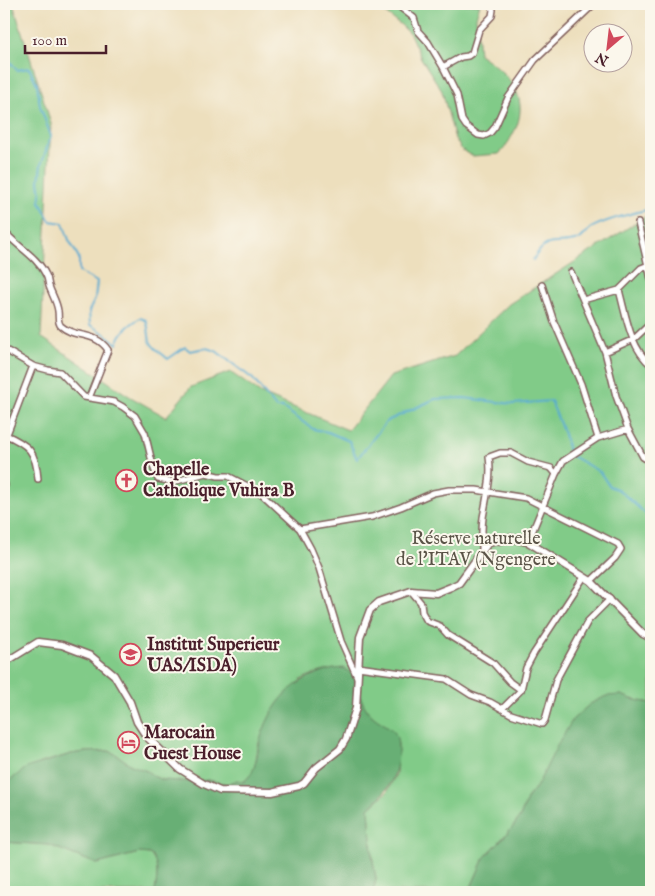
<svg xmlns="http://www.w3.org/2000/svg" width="655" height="896" font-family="'IM FELL English',serif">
  <rect width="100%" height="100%" fill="#fbf7ec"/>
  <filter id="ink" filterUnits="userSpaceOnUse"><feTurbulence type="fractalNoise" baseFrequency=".02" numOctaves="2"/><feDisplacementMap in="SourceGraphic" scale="10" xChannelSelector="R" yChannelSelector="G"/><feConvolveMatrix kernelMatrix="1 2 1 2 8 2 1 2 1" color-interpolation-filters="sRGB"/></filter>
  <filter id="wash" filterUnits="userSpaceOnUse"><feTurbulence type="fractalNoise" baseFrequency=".0096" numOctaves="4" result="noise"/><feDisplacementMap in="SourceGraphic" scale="20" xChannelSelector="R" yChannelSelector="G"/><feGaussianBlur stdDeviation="1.12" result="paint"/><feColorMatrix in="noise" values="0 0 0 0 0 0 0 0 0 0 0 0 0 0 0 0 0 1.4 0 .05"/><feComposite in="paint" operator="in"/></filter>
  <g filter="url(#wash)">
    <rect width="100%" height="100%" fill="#eddfbd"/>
    <!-- green -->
    <path fill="#81cb88" stroke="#66755a" d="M4 4H13L51 123 41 337 129 396 166 417 191 387 230 372 260 393 348 430 391 376 455 356 509 304 651 213V703L631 699 621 695 547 768 537 786 528 797 520 817 513 827 484 858 469 892H373L376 879 372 855 369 808 387 792 396 774 398 744 387 726 377 721 367 710 335 669C324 671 311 674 301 680 296 684 265 729 261 737 254 753 260 771 243 782L237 780 228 785 208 780 196 782 162 780 153 776 147 771 131 765 117 755 109 751 85 752 71 754 41 763 4 785Z
      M377 4H480L476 17 479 54C506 72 530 94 516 128 511 138 507 146 499 154L473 156 462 150 455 139 442 91 421 58 410 34 401 25 380 9Z
      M4 842 49 845 97 864 139 853 150 854C160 866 157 877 155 892H4Z"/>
    <!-- forest -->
    <path fill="#68af74" stroke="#596750" d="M344 668C360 678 357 697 368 711 375 721 388 724 395 733 398 738 398 746 398 752 397 779 388 790 369 808L372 855 376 879 373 892H155C157 877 160 866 150 854L139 853 97 864 49 845 4 842V785L26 768 71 754 85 752 109 751 117 755 131 765 147 771 153 776 162 780 196 782 208 780 228 784 237 780 243 782C258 772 256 753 261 737 274 697 301 671 344 668Z
      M622 695 631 699 651 703V892H469L484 858 513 827 520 817 528 797 537 786 557 746 573 719 590 704 606 696Z"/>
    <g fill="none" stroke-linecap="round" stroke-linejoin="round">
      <!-- stream -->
      <path stroke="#54aad1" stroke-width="2" d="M4 55 17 70 29 68 37 84 40 106 51 136 41 165 39 181 41 194 40 202 50 221 63 223 69 240 79 258V272L97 282 95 299 89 311 90 325 105 334 117 344C121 331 129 325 140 318L146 320C149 327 148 334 150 341 153 349 162 353 168 359L185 347 190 351 206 348 216 351 253 379 276 408H283L313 429 328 432 349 441 357 459
        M533 260C549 232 558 249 580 239 584 236 587 231 591 228 605 220 636 212 651 209
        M357 459 387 421 435 399 464 398 513 404 551 401 564 434 570 455 600 472 609 486 619 490 648 516"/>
    </g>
  </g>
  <g filter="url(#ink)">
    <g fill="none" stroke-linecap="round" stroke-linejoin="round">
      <defs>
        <path id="minor" d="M396 4 414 18 418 31 428 42 443 67 457 95 462 120 466 126 478 135 484 136 490 133 495 127 508 98 535 60 594 4
          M443 67 461 57 468 56 472 53 479 30 492 16 493 10 491 4
          M638 223 651 279
          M4 231C16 246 37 256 46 275 48 278 48 283 49 286 52 295 57 302 58 311 59 317 57 322 61 326 75 339 94 330 108 350L89 398
          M571 272 605 352 616 396 628 429 643 457 651 462
          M542 285 554 322 581 384 598 438
          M619 290C626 315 630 348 651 365
          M583 300 619 290 641 268 651 264
          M4 349 33 366 48 370 60 372 84 397 114 402 123 407 135 416 145 433 153 466 158 479 173 482 206 473 218 476H228L261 493 300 529 311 549 319 568 341 641 357 677
          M605 352 634 339 651 323
          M4 434C29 445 36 451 38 479
          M4 442 33 366
          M4 482 5 485
          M300 529 372 517 401 507 433 493 449 490H476L526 498 618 544 621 549 615 558 591 581
          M528 542 556 474 563 461 598 438 628 429
          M482 552C482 539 481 525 484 512 487 494 492 476 489 457L500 453H511L528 462 551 468 556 474
          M411 591 421 603 422 612 427 621 440 626 448 635 493 663 510 682 521 690
          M358 667 446 679 471 695 490 702 511 714 542 724 545 720 556 680 588 621 610 599
          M503 708 521 690 526 668 534 653 584 577"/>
        <path id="tertiary" d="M4 663 38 642 62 645 91 656 114 675 130 702 137 722 146 736 180 769 204 784 220 791 272 792 299 786 304 783 316 768 340 749 346 739 356 708 360 637 370 610 379 602 411 591 436 593 451 587 459 583 488 543 511 538 528 542 591 581 643 634 651 638"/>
      </defs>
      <!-- minor casing -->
      <use href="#minor" stroke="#83625e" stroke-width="8"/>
      <!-- tertiary casing -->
      <use href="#tertiary" stroke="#83625e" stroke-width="9"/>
      <!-- minor -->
      <use href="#minor" stroke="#fff" stroke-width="5"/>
      <!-- tertiary -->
      <use href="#tertiary" stroke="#fff" stroke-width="6"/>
    </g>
  </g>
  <!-- icons -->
  <defs>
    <symbol id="church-ring" viewBox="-11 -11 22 22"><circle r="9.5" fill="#fbf7ec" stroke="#d1495b" stroke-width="1.5"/><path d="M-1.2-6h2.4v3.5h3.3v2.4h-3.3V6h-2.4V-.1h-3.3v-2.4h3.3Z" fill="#d1495b"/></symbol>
    <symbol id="university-ring" viewBox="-11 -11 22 22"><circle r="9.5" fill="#fbf7ec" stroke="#d1495b" stroke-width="1.5"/><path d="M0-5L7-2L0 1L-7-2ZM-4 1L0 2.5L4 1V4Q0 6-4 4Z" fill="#d1495b"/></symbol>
    <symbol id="hotel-ring" viewBox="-11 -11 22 22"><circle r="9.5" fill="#fbf7ec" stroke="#d1495b" stroke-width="1.5"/><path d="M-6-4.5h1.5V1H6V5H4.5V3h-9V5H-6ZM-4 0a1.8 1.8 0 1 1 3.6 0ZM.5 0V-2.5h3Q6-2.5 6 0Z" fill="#d1495b"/></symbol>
  </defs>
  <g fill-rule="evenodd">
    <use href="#church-ring" x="114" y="468" width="25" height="25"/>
    <use href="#university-ring" x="118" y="642" width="25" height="25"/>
    <use href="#hotel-ring" x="116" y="730" width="25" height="25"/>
  </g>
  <g text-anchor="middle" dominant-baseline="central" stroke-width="4" stroke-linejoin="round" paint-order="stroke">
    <!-- poi labels -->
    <g font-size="18" font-weight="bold" fill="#4a1f2b" stroke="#fbf7ec" text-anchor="start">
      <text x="143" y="470">Chapelle<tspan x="143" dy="21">Catholique Vuhira B</tspan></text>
      <text x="147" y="645">Institut Superieur<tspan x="147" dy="21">UAS/ISDA)</tspan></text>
      <text x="144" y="733">Marocain<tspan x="144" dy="21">Guest House</tspan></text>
    </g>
    <!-- park labels -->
    <g font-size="18" fill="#5a5347" stroke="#fbf7ec">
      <text x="476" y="539">Réserve naturelle<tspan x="476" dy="21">de l'ITAV (Ngengere</tspan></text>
    </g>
  </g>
  <!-- margin -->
  <rect width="655" height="896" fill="none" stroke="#fbf7ec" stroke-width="20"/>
  <!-- north arrow -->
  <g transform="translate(608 48) rotate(208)"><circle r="24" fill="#fbf7ec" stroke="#b4a19f"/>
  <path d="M0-4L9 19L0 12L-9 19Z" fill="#d1495b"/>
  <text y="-8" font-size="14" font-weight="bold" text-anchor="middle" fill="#4a1f2b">N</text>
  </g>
  <!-- scale -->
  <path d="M25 45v8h81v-8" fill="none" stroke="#4a1f2b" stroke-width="2.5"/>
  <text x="32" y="45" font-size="15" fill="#4a1f2b" stroke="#fbf7ec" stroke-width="4" paint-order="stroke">100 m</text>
</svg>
